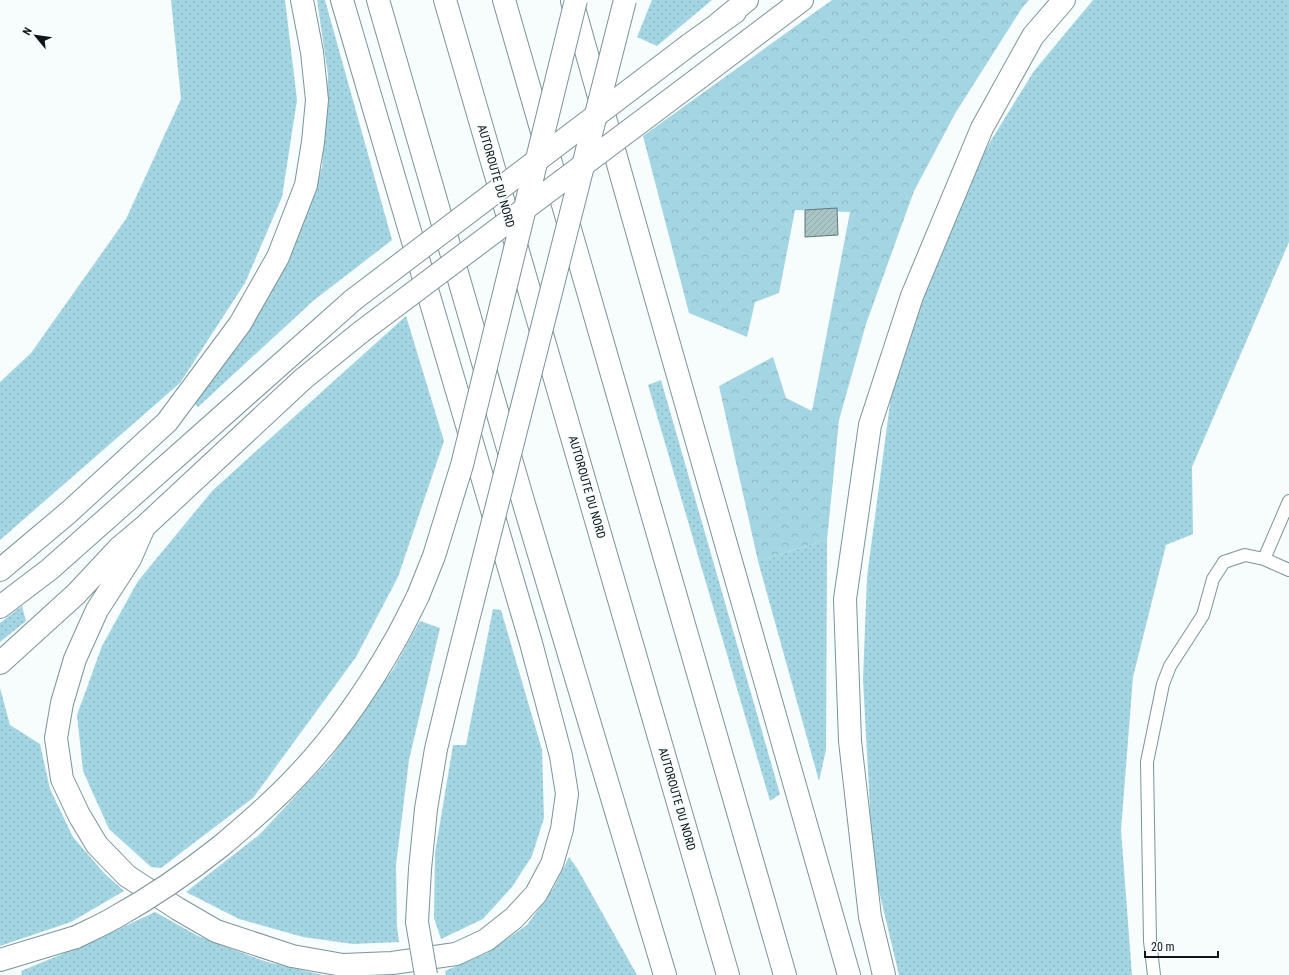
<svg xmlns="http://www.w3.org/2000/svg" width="1289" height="975" font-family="'Roboto Condensed',sans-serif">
  <defs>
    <pattern id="grass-dots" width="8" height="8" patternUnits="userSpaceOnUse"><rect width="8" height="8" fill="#a4d5e2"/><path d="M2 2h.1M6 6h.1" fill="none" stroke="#8cb6c1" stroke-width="1.8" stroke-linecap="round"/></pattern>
    <pattern id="forest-crowns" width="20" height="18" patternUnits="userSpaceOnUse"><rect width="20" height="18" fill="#a4d5e2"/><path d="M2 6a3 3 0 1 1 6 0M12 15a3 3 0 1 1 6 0" fill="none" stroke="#8cb6c1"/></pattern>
    <pattern id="building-hatch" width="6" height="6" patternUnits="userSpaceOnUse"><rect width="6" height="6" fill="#a9c5c5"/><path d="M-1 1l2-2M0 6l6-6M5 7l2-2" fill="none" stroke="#90a8a8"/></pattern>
  </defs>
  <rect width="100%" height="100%" fill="#f7fcfd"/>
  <!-- grass -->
  <path fill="url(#grass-dots)" d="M171 0H285L297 100 282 197 245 283 180 383 0 540V382L31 353 126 219 181 99Z
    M317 0H325L392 240 313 301 198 407 193 402 240 344 294 245 322 168 328 75Z
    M652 0H712L657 46 637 37Z
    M1093 0H1289V242L1192 467 1193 534 1166 545 1133 677 1121 830 1132 975H899L873 866 863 679 867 577 892 388 923 277 982 155 1034 71Z
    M406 316 444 441 398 577 356 657 253 798 161 868 151 867 109 829 83 771 77 715 102 646 138 581 213 490Z
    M661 380 780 794 770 801 648 385Z
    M827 540 826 750 819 781 758 561Z
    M22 606 26 621 0 642V623Z
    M493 609 501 610 542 750 544 818 532 856 512 887 483 919 441 939 434 918 435 853 453 745H466Z
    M420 621 440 628 409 760 396 865 397 926 399 942 353 944 303 937 239 919 186 892 259 835 330 759 394 668Z
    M0 688 10 725 40 744 50 789 73 837 104 873 124 891 71 922 0 946Z
    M569 857 577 868 637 975H446L445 971 487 953 527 925 553 889Z
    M155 912 200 937 267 962 323 975H22L21 971 89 943Z"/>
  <!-- forest -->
  <path fill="url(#forest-crowns)" d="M832 0H1029L1022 8 956 112 914 191 866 324 839 420 827 540 758 561 719 386 773 357 786 398 812 411 850 212 795 210 779 293 755 302 747 337 689 313 643 136Z"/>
  <!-- building -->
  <path fill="url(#building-hatch)" stroke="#60797a" d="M837 208 838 235 805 237V210Z"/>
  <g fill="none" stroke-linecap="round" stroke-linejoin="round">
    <defs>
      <path id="service" d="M1289 501 1264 559 1289 570
        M1154 975 1150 941 1147 762 1163 684 1170 666 1203 615 1213 579 1224 562 1245 555 1264 559"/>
      <path id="trunk" d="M689 45 735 12
        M0 607 50 569 353 300
        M0 663 76 594"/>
      <path id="motorway" d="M378 0 524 504 665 975
        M445 0 728 975
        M504 0 785 975
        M572 1 653 288 849 975
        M719 23 747 0
        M699 78 802 0
        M144 527 130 559 97 610 75 659 62 703 56 738 62 779 79 815 97 845 127 876 178 909 216 931 292 956 343 965 392 963 456 954 486 940 514 918 536 894 552 864 562 829 567 794 561 756 531 643 342 0
        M0 570 69 512 167 422 240 324 278 257 306 185 313 142 317 100 312 52 302 0
        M76 594 119 548 144 527 303 379 361 332
        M221 846C248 823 275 800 299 774 335 736 367 690 393 644 402 629 410 612 418 596
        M420 869 426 809 436 749 450 691
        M0 960 76 937
        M884 975 870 917 850 741 845 599 870 425 912 296 982 128 1033 36 1064 0"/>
    </defs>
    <!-- service casing -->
    <use href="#service" stroke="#7b949a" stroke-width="14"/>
    <!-- trunk casing -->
    <use href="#trunk" stroke="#7b949a" stroke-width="24"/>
    <!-- motorway casing -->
    <use href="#motorway" stroke="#7b949a" stroke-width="24"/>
    <!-- service -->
    <use href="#service" stroke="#fff" stroke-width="12"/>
    <!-- trunk -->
    <use href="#trunk" stroke="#fff" stroke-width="22"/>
    <!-- motorway -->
    <use href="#motorway" stroke="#fff" stroke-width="22"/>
    <defs>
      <path id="trunk-bridge" d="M353 300 689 45"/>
      <path id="motorway-bridge" d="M361 332 699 78
        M418 596 434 556 462 465 576 0
        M450 691 625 0
        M420 869 417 922 426 975
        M76 937C88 931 102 925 114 918 152 897 187 873 221 846"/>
    </defs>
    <!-- trunk-bridge casing -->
    <use href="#trunk-bridge" stroke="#7b949a" stroke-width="24" stroke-linecap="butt"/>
    <!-- motorway-bridge casing -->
    <use href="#motorway-bridge" stroke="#7b949a" stroke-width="24" stroke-linecap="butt"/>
    <!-- trunk-bridge -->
    <use href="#trunk-bridge" stroke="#fff" stroke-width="22"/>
    <!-- motorway-bridge -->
    <use href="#motorway-bridge" stroke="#fff" stroke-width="22"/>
  </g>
  <g text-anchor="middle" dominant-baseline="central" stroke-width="3.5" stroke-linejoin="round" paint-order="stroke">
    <!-- street labels -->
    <g font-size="12" fill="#0c1518" stroke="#f7fcfd">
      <text transform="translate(496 176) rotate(74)">AUTOROUTE DU NORD</text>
      <text transform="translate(587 487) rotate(74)">AUTOROUTE DU NORD</text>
      <text transform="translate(677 799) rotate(74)">AUTOROUTE DU NORD</text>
    </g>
  </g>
  <!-- north arrow -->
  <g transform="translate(36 36) rotate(299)" stroke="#f7fcfd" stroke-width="3" paint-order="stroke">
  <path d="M0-3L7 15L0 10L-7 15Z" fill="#0c1518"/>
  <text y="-6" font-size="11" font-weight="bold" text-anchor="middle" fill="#0c1518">N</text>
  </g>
  <!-- scale -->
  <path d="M1145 951v6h73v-6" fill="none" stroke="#0c1518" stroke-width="2"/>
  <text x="1151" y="951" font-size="12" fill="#0c1518" stroke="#f7fcfd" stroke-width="3" paint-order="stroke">20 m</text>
</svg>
